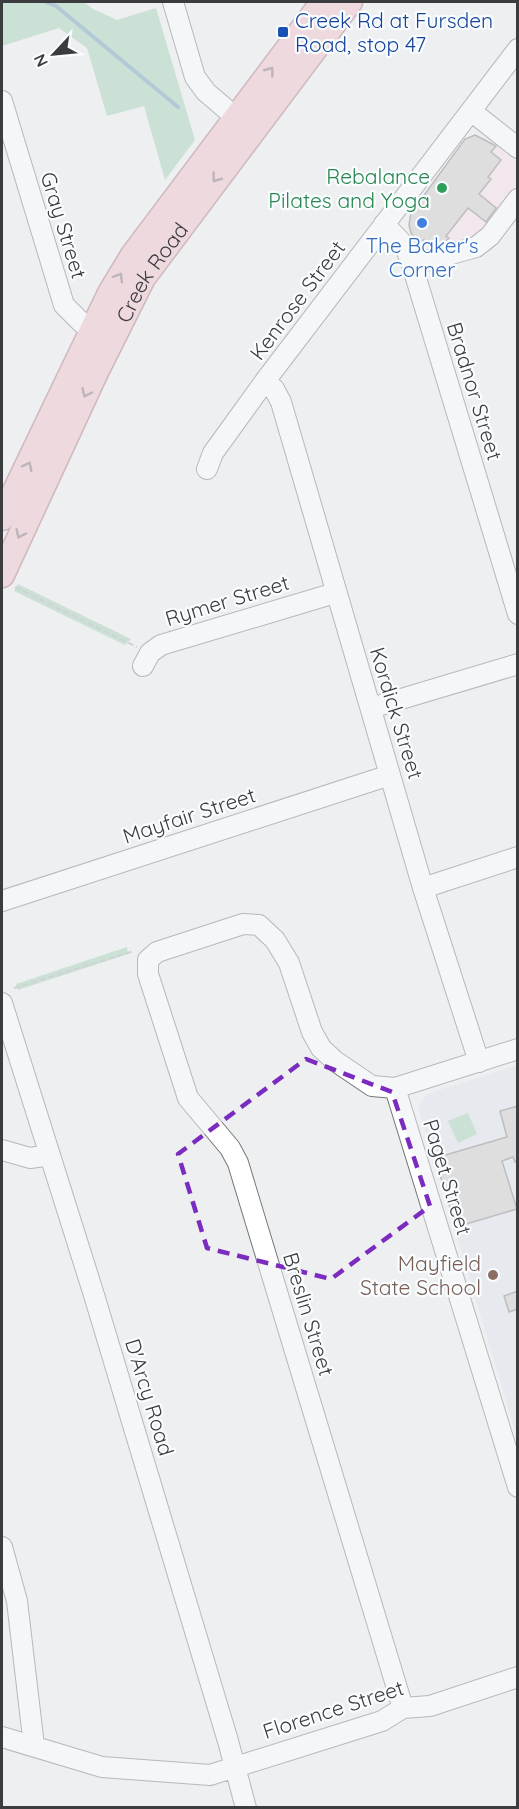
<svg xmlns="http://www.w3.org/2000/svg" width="519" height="1809" font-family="Quicksand,sans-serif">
  <rect width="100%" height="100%" fill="#edeff1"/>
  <!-- commercial -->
  <path fill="#f6dde8" d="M475 134 489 139 517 162V192L483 238 424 253 409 232V215L464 139Z"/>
  <!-- built -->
  <path fill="#dde5ed" d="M517 1065V1437L418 1107 427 1094Z"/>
  <!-- green -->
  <path fill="#a2d0b3" d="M2 2H84L93 9 117 20 156 8 195 140 165 180 144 106 107 116 87 48 59 28 2 46Z
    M18 584 131 639 125 645 14 591Z
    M127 947 128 954 18 990 16 984Z
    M468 1113 477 1134 458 1143 448 1121Z"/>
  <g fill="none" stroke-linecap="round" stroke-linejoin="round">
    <!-- stream -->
    <path stroke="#6b9bb9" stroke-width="4" d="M46 2 56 6 178 107"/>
  </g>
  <!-- building -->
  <path fill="#ccc9ca" stroke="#848182" stroke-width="1.5" d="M475 135 496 146 491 152 501 160 488 177 491 179 479 194 496 208 486 222 468 208 446 236 449 238 444 243 431 247 424 240 418 241 411 233 409 225 411 213 465 139Z
    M518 1106V1161L515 1162 513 1157 502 1161 517 1209 456 1227 435 1158 507 1137 500 1111Z
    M518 1291V1309L509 1312 504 1296Z"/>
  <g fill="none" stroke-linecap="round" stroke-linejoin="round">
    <defs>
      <path id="minor" d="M173 2 195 77 206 92 247 127
        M2 101 64 305 82 323 104 336
        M471 111 518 148
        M384 224 405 246 412 265 518 614
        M412 265 476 247 490 236 518 199
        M265 381 274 389 281 402 423 888 479 1062
        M207 469 213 453 265 381 518 49
        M143 666 150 653 161 645 335 593
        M371 708 518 664
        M423 888 518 857
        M2 901 390 775
        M2 1003 94 1295 228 1741 246 1808
        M395 1088 518 1487
        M2 1150 30 1158 50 1155
        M2 1547 17 1601 34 1746
        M403 1708 238 1163 230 1148 188 1098 148 974V960L157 952 243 924 259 925 275 940 289 963 312 1032 321 1048 335 1061 372 1086 395 1088 518 1049
        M2 1737 102 1767 210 1775 382 1721 403 1708 430 1706 518 1677"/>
      <g id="major">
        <path d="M2 518 110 293 133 255 323 2"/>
        <path id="s1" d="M2 575 96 372 143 278 350 2"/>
      </g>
    </defs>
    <!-- minor casing -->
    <use href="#minor" stroke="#737677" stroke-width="22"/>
    <!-- major casing -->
    <use href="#major" stroke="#aa7581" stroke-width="27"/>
    <!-- path -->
    <path stroke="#adafb0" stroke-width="2" stroke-dasharray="6 3" stroke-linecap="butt" d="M15 587 137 647
      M14 988 134 951"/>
    <!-- minor -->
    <use href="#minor" stroke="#fff" stroke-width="20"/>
    <!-- major -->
    <use href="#major" stroke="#efbec9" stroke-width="24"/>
  </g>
  <!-- one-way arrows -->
  <defs><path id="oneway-chevron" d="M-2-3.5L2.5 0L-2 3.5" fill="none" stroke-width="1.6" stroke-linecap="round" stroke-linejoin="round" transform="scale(1.5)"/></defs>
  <g stroke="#837075">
    <use href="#oneway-chevron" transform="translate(270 71) rotate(-53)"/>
    <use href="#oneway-chevron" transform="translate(216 178) rotate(127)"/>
    <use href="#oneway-chevron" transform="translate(119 277) rotate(-59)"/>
    <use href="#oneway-chevron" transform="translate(86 393) rotate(115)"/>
    <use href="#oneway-chevron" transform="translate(28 466) rotate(-63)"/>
    <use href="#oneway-chevron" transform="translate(20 534) rotate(115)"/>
  </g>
  <!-- marked area -->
  <path d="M0 0H519V1809H0ZM306 1059 392 1092 430 1206 331 1279 207 1248 178 1154Z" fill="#edeff1" fill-opacity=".55" fill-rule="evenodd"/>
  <path fill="none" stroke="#7b2cbf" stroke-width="4.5" stroke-dasharray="12 8" stroke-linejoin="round" d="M306 1059 392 1092 430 1206 331 1279 207 1248 178 1154Z"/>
  <!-- markers -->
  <rect fill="#1a4fb4" stroke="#fafdff" stroke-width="2" x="277" y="26" width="12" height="12" rx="3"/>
  <circle fill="#2e9e5b" stroke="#fafdff" stroke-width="2" cx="442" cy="188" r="6"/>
  <circle fill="#3f7fe0" stroke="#fafdff" stroke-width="2" cx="422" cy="223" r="6"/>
  <circle fill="#8d6e63" stroke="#fafdff" stroke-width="2" cx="493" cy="1275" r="6"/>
  <g text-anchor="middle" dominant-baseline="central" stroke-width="4.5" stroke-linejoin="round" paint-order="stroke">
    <!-- transit labels -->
    <g font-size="21" fill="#164399" stroke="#fafdff" text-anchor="start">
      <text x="295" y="20">Creek Rd at Fursden<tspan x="295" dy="24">Road, stop 47</tspan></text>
    </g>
    <!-- leisure labels -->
    <g font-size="21" fill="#27864d" stroke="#fafdff" text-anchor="end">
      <text x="430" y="176">Rebalance<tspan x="430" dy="24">Pilates and Yoga</tspan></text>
    </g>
    <!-- street labels -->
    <g font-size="21" fill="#3b3c3d" stroke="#fafdff">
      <text transform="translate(64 225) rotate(73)">Gray Street</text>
      <text stroke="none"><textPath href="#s1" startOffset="338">Creek Road</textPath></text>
      <text transform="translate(297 300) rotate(-53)">Kenrose Street</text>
      <text transform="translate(475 391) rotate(73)">Bradnor Street</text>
      <text transform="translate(227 600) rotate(-17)">Rymer Street</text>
      <text transform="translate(397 713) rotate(73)">Kordick Street</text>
      <text transform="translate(189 815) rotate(-18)">Mayfair Street</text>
      <text transform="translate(448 1177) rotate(73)">Paget Street</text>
      <text transform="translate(309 1314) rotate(73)">Breslin Street</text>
      <text transform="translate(150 1397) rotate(73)">D'Arcy Road</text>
      <text transform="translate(333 1709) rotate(-18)">Florence Street</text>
    </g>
    <!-- shop labels -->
    <g font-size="21" fill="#366cbe" stroke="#fafdff">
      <text x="422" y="245">The Baker's<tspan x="422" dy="24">Corner</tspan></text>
    </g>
    <!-- education labels -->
    <g font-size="21" fill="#785e54" stroke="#fafdff" text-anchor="end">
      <text x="481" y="1263">Mayfield<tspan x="481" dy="24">State School</tspan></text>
    </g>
  </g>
  <!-- border -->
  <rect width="519" height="1809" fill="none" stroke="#3b3c3d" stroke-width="6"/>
  <!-- north arrow -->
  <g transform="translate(54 54) rotate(244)" stroke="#fafdff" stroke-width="4.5" paint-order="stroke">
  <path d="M0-4.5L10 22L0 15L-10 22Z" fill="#3b3c3d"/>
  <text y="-9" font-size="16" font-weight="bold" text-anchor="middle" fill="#3b3c3d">N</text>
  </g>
</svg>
